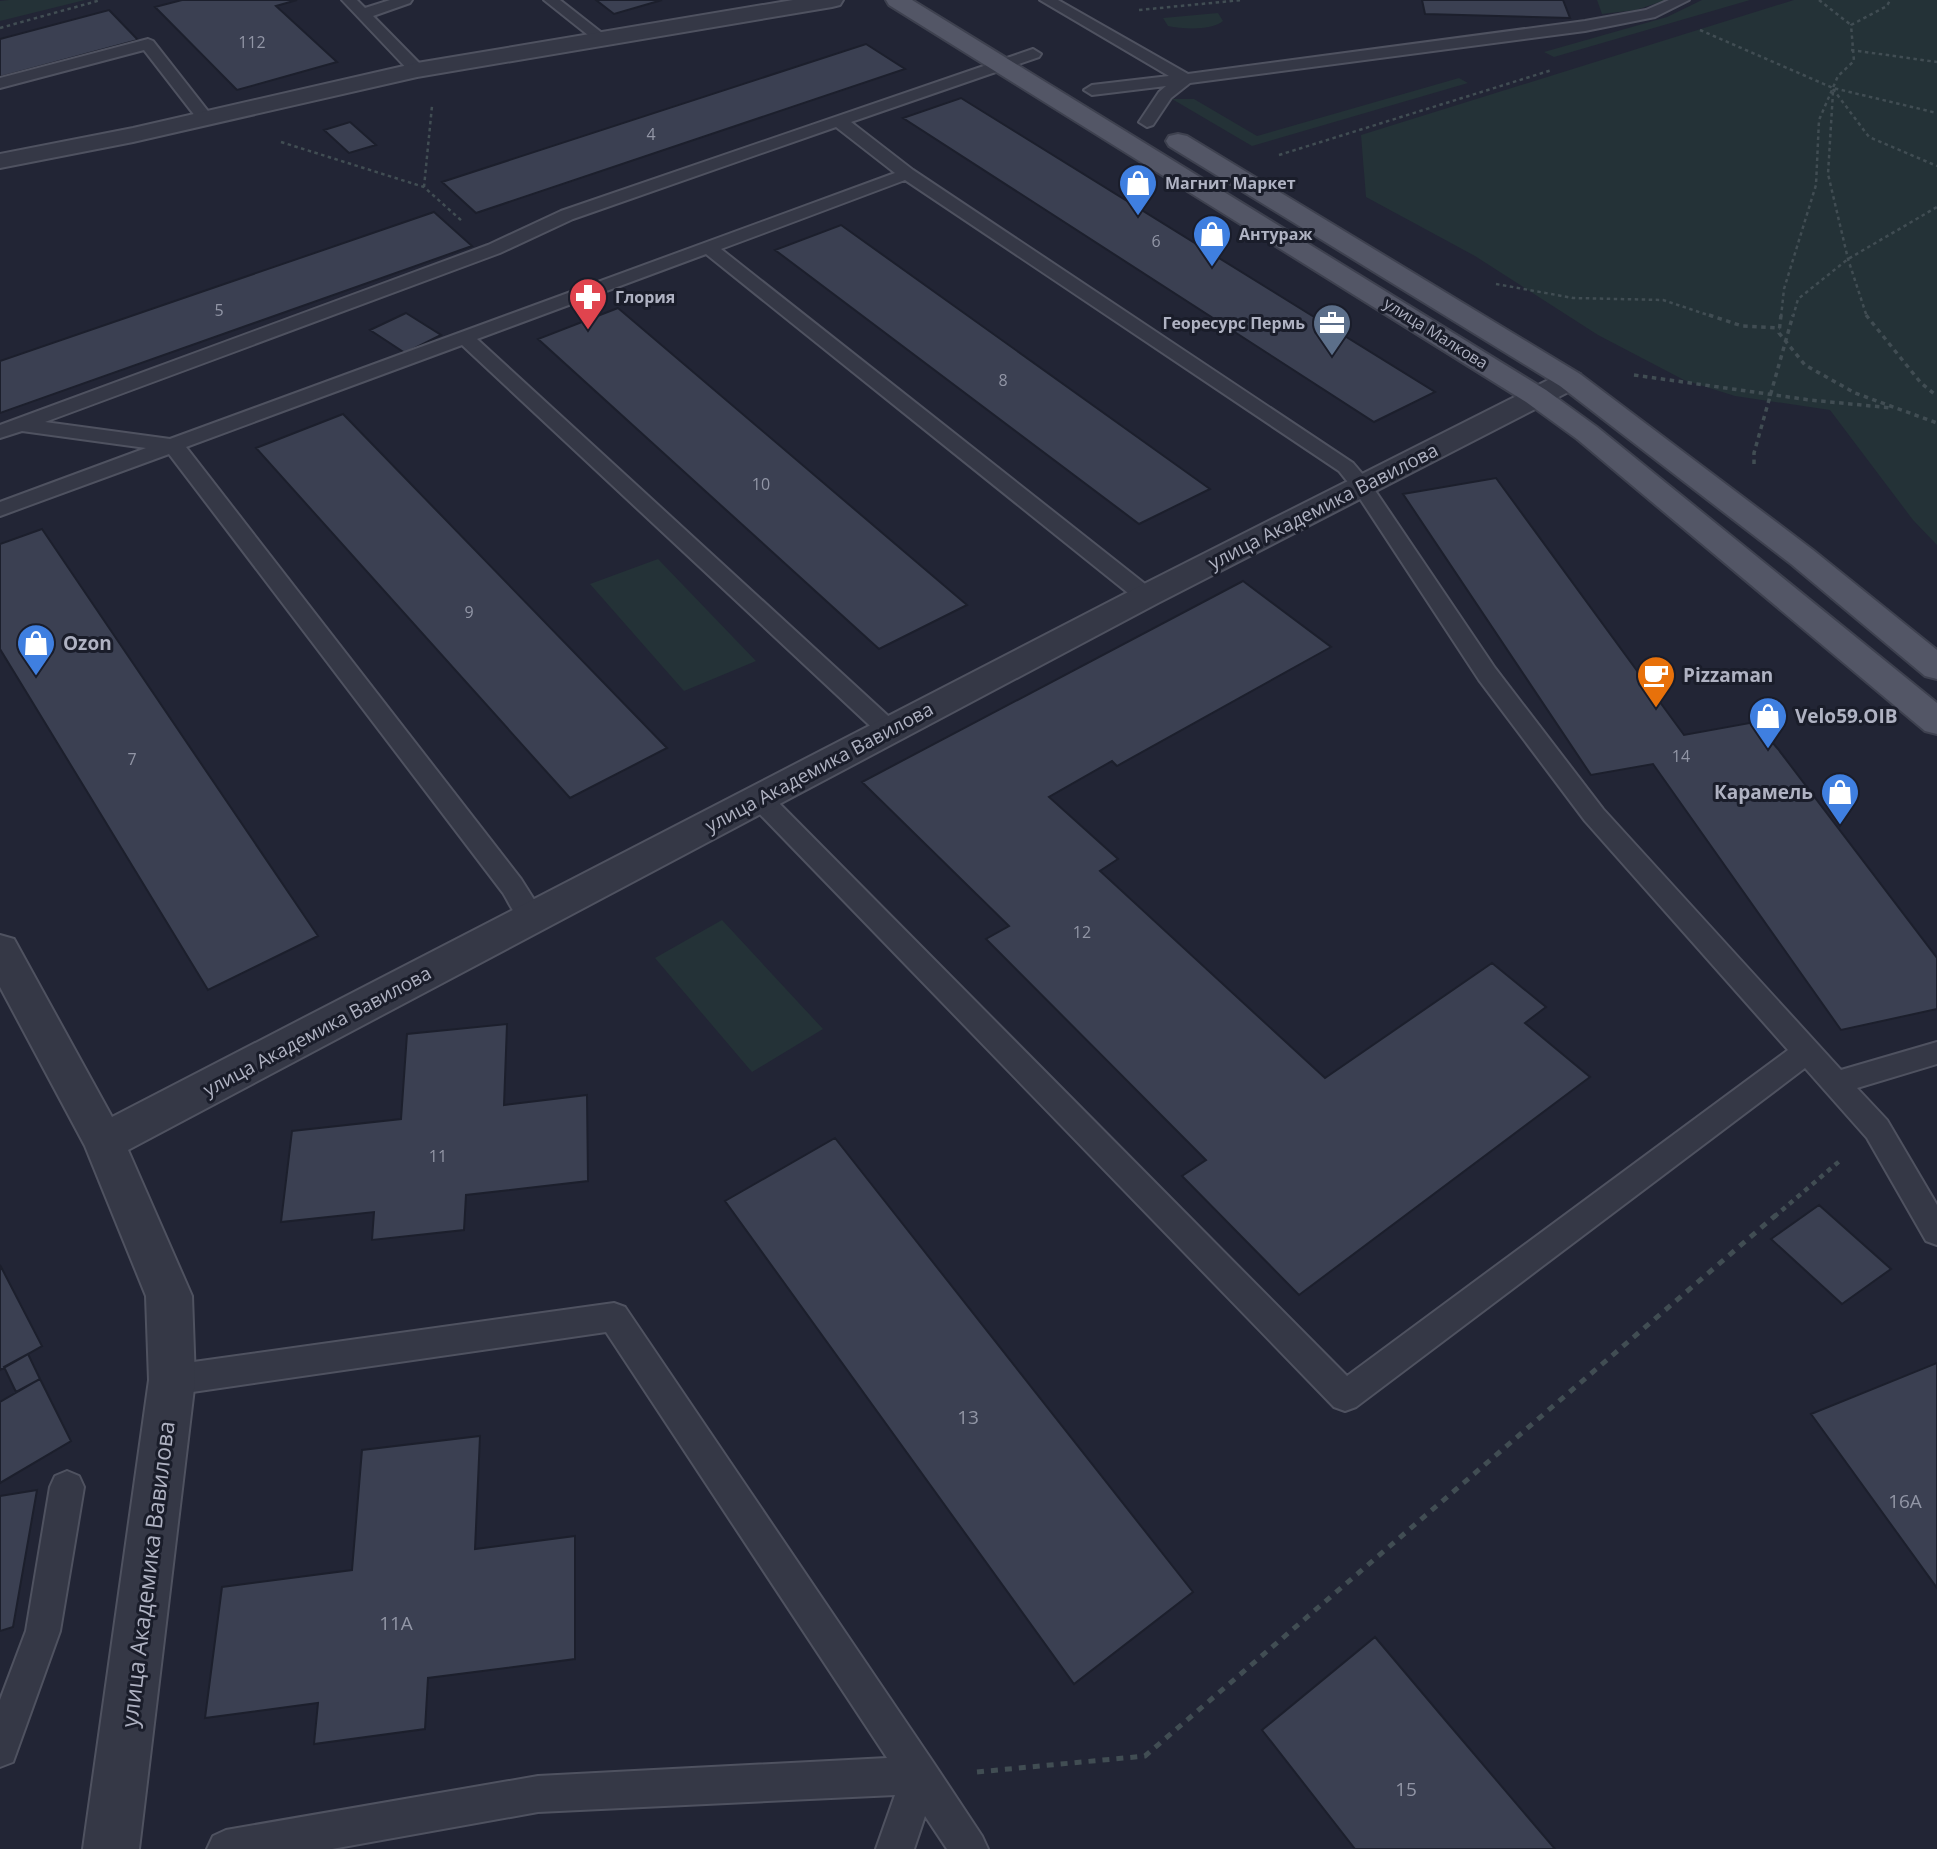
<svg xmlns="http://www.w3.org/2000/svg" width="1937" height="1849" font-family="'Open Sans',sans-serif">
  <rect width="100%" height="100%" fill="#222535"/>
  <!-- green -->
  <path fill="#243237" d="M9 0H85L0 21V1Z
    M1597 0H1666L1636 10 1602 14Z
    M1702 0H1750L1554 57 1544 52 1667 17Z
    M1794 0H1937V545L1913 520 1830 410 1735 396 1684 380 1598 335 1475 256 1366 197 1361 135Z
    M1218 13 1223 21C1211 31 1183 29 1168 26L1163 18Z
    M1459 78 1468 83 1252 146 1172 99H1194L1257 136Z
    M658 559 756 661 684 691 590 584Z
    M722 920 823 1029 752 1072 655 958Z"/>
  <!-- building -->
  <path fill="#3b4052" stroke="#1c1f2c" stroke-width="2" d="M182 0H297L276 6 337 62 237 90 155 7Z
    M596 0H662L614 14Z
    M1422 0H1563L1570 18 1425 14Z
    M109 10 138 40 0 77V39Z
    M866 44 905 69 476 213 442 182Z
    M961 98 1435 392 1374 422 903 118Z
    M350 122 376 145 349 153 324 130Z
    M434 212 472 246 0 413V361Z
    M841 225 1210 489 1139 524 775 250Z
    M618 308 967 605 879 649 538 339Z
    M406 313 441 335 405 353 370 330Z
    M343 414 667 748 570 798 256 448Z
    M1496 478 1684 735 1755 722 1778 749 1937 958V1009L1841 1030 1653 764 1591 775 1403 494Z
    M42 529 318 936 208 990 0 649V544Z
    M1243 581 1331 647 1117 766 1112 761 1049 797 1118 859 1100 871 1325 1078 1492 963 1546 1007 1525 1023 1590 1077 1299 1295 1182 1176 1206 1160 986 939 1009 926 862 782Z
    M507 1024 504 1105 587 1095 588 1181 466 1195 464 1230 372 1240 374 1212 281 1222 292 1131 401 1119 407 1034Z
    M835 1138 1193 1592 1074 1684 725 1201Z
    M1819 1205 1891 1269 1842 1304 1771 1239Z
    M0 1265 42 1346 0 1370Z
    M28 1354 40 1379 16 1392 4 1367Z
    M1937 1363V1588L1811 1414Z
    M40 1379 71 1441 0 1483V1402Z
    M480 1436 475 1549 575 1536V1659L428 1678 425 1729 314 1744 318 1703 205 1718 222 1587 352 1570 362 1450Z
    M37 1490 13 1627 0 1631V1496Z
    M1375 1637 1446 1721 1555 1849H1355L1262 1730Z"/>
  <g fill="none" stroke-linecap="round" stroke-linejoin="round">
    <defs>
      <path id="lane" d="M342 0H357L365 8 390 0H412L410 3 373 16 423 67 425 70 423 73H411Z
        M544 0H560L611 40 603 45 598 43Z
        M1040 0H1058L1188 74 1585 21 1646 10 1669 0H1689L1655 17 1585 31 1190 83 1171 98 1153 125 1147 127 1139 122 1159 92 1166 86 1092 95 1084 90 1092 85 1169 76Z
        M148 39 153 41 211 115 213 118 211 121H199L144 50 0 88V78Z
        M1033 49 1041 54 1039 57 851 122 913 170 1353 463 1370 483 1495 668 1603 809 1841 1070 1937 1042V1064L1857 1088 1887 1120 1937 1205V1245L1926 1241 1867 1138 1805 1068 1356 1407 1345 1411 1334 1407 751 805 748 799 751 793 760 790 769 793 1347 1376 1788 1050 1585 821 1479 680 1355 491 1339 471 905 180 721 249 1154 591 1157 596 1154 601 1146 603 1138 601 706 254 477 339 898 725 902 731 898 737 890 739 882 737 462 345 186 447 521 879 545 917 541 924C520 931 513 909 503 893L169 454 0 516V502L146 448 22 431 0 438V425L488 245 561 211ZM836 127 895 173 170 439 45 422 500 253 573 219Z
        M614 1303 625 1307 933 1762 982 1836 988 1849H947L925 1816 914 1849H876L895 1795 538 1812 332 1849H207L213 1836 226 1830 538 1776 887 1758 606 1332 172 1395 161 1390 156 1380 161 1370 172 1365Z
        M67 1471 79 1476 84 1487 60 1631 13 1762 0 1767V1700L26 1631 50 1487 55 1476Z"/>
      <path id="street" d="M793 0H843L840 5 832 7 417 77 133 142 0 168V154L133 128 417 63Z
        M1570 371 1580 374 1584 380 1580 386 1158 603 128 1150 192 1296 195 1380 139 1849H83L149 1380 146 1296 85 1146 0 987V935L14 939 112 1117 1134 589 1560 374Z"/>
      <path id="primary" d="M886 0H912L1546 390 1597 427 1937 703V734L1925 731 1577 439 1526 402 889 5Z
        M1178 134 1187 136 1580 374 1813 550 1937 650V679L1925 676 1791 564 1560 386 1169 146 1166 141 1169 136Z"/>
    </defs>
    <!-- lane casing -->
    <use href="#lane" stroke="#4f5260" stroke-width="4"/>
    <!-- street casing -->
    <use href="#street" stroke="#4f5260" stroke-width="4"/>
    <!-- primary casing -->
    <use href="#primary" stroke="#3e414f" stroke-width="4"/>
    <!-- path-far3 -->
    <path stroke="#414d53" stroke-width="2.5" stroke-dasharray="3.5 3.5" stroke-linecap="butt" d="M1819 0 1851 25
      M1139 10 1242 0
      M0 28 101 0
      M1700 30 1833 88 1937 113
      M1851 50 1937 62
      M1833 89 1869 137 1937 166
      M1833 92 1828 174 1848 259 1867 317
      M281 142 424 187 462 221
      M1279 155 1552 70
      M424 187 432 106
      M1496 284 1573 298 1663 300 1714 317
      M1781 317 1784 289 1816 185 1819 120 1838 76 1854 61 1851 25 1887 6 1890 0
      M1793 317 1798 299 1848 259 1937 207"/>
    <!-- path-far2 -->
    <path stroke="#414d53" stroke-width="3.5" stroke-dasharray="4.5 4.5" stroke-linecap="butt" d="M1709 315 1742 326 1780 328
      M1781 315 1779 333 1805 365 1855 393 1937 423
      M1866 315 1921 383 1937 396
      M1634 375 1810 400 1892 408
      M1754 464V453L1793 315"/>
    <!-- path-far1 -->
    <path stroke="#414d53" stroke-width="4.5" stroke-dasharray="5 5" stroke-linecap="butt" d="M1774 1217 1842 1159"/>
    <!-- path -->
    <path stroke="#414d53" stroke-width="5" stroke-dasharray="7 7" stroke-linecap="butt" d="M977 1772 1145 1756 1776 1215"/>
    <!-- lane -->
    <use href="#lane" fill="#353846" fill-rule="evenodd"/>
    <!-- street -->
    <use href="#street" fill="#353846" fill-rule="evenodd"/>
    <!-- primary -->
    <use href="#primary" fill="#535666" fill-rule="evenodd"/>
  </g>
  <!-- icons -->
  <defs>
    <symbol id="shop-pin" viewBox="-11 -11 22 30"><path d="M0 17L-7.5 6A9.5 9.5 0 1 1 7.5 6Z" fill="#3f7fe0" stroke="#1a1d2a"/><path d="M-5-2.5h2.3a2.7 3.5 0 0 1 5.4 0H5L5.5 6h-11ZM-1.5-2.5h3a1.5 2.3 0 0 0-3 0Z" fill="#fff"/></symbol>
    <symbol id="pharmacy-pin" viewBox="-11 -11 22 30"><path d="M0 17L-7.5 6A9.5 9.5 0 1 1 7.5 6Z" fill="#e0444e" stroke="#1a1d2a"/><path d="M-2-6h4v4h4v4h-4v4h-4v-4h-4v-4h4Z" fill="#fff"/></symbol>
    <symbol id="office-pin" viewBox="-11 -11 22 30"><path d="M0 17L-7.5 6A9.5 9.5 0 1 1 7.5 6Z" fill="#5c6f8a" stroke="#1a1d2a"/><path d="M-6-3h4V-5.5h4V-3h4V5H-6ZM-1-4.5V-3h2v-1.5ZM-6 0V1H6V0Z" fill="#fff"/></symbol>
    <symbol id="cafe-pin" viewBox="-11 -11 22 30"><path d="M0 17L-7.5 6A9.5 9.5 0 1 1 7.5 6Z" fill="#e8710a" stroke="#1a1d2a"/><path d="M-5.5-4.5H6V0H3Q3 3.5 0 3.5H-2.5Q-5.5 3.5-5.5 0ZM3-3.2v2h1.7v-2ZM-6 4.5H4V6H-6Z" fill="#fff"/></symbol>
  </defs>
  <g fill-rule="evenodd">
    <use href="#shop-pin" x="1116" y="161" width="44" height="60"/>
    <use href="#shop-pin" x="1190" y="212" width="44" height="60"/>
    <use href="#pharmacy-pin" x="566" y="275" width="44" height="60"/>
    <use href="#office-pin" x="1310" y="301" width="44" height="60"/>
    <use href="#shop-pin" x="14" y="621" width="44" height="60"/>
    <use href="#cafe-pin" x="1634" y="653" width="44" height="60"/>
    <use href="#shop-pin" x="1746" y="694" width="44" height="60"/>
    <use href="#shop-pin" x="1818" y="770" width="44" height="60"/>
  </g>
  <g text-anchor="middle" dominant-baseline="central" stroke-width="6" stroke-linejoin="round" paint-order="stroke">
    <!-- number labels -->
    <g font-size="16" fill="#9296a6">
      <text x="252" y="42">112</text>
      <text x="651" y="134">4</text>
      <text x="1156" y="241">6</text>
      <text x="219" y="310">5</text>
      <text x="1003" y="380">8</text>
      <text x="761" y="484">10</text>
      <text x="469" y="612">9</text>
      <text x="1681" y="756">14</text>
      <text x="132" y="759">7</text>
      <text x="1082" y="932">12</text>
      <text x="438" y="1156">11</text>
    </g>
    <!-- far-poi labels -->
    <g font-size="16" font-weight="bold" fill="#afb2c2" stroke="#1a1d2a" text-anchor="start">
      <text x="1165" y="183">Магнит Маркет</text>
      <text x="1239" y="234">Антураж</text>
      <text x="615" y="297">Глория</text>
      <text x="1305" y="323" text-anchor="end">Георесурс Пермь</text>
    </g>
    <!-- far-street labels -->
    <g font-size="16" fill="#afb2c2" stroke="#1a1d2a">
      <text transform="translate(1436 333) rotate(32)">улица Малкова</text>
    </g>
    <!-- street labels -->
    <g font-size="19" fill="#afb2c2" stroke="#1a1d2a">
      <text transform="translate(1323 506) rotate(-27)">улица Академика Вавилова</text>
      <text transform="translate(819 767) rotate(-28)">улица Академика Вавилова</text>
      <text transform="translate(317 1031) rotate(-28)">улица Академика Вавилова</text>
    </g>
    <!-- poi labels -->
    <g font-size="19" font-weight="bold" fill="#afb2c2" stroke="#1a1d2a" text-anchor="start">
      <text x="63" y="643">Ozon</text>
      <text x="1683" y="675">Pizzaman</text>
      <text x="1795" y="716">Velo59.OIB</text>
      <text x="1813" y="792" text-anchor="end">Карамель</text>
    </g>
    <!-- near-number labels -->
    <g font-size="19" fill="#9296a6">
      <text x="968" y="1417">13</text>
      <text x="1905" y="1501">16А</text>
      <text x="396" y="1623">11А</text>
      <text x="1406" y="1789">15</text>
    </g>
    <!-- near-street labels -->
    <g font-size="23" fill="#afb2c2" stroke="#1a1d2a">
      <text transform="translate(147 1574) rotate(-83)">улица Академика Вавилова</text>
    </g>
  </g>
</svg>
